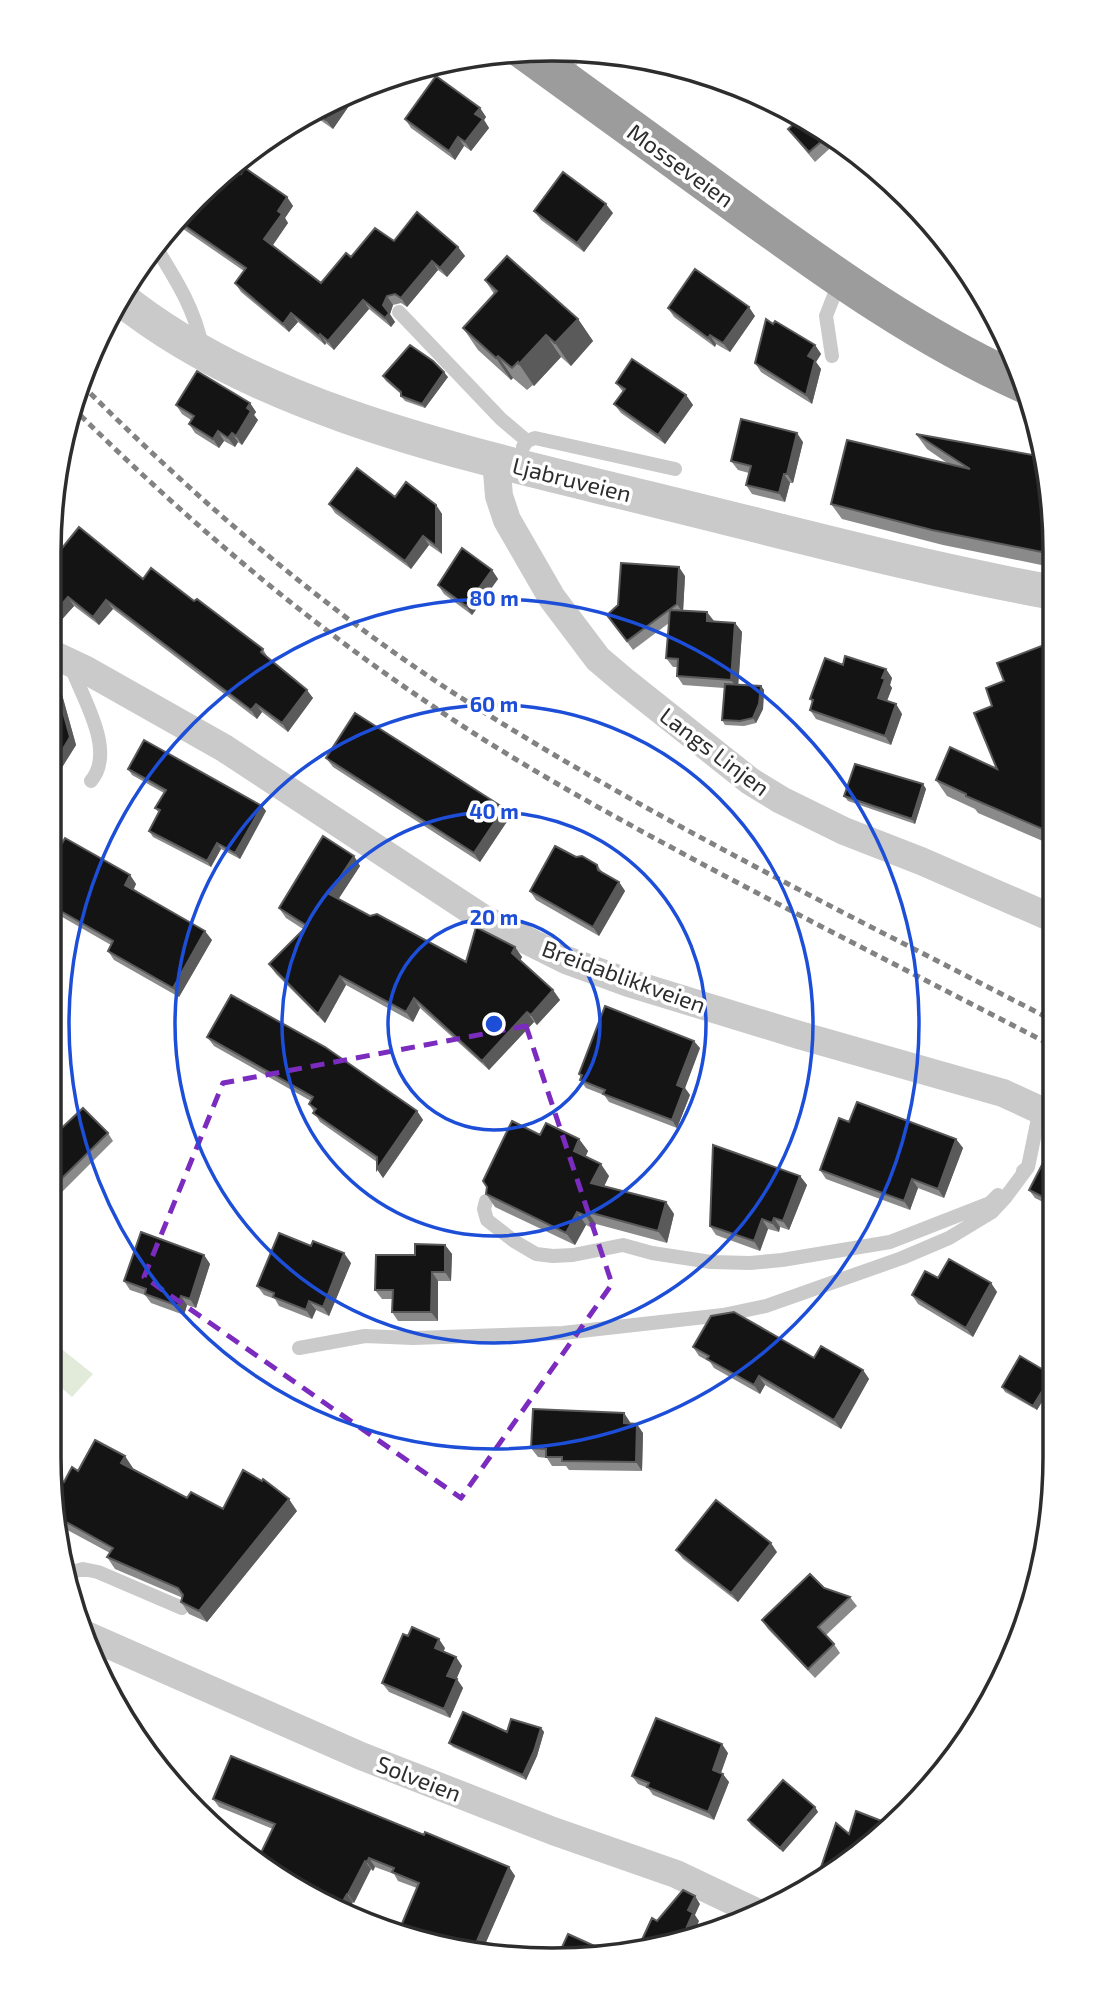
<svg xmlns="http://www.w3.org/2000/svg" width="1104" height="2009" font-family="'Exo 2',sans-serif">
  <rect width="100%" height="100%" fill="#fff"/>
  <!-- green -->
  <path fill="#e2ebd9" d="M49 1339 93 1374 72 1397 49 1377Z"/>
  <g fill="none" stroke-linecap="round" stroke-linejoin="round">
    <!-- service -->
    <path stroke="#cacaca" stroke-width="14" d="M559 74 579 52
      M155 246C175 278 195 309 202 347
      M399 312 501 419 527 441
      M832 356 826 316 840 280
      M523 447 527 441 535 438 675 469
      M70 664C81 696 117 750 91 781
      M1023 1171 1028 1167 1040 1109
      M486 1201 484 1209 487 1220 514 1241 536 1254 553 1256 573 1255 623 1245 652 1253 711 1262 750 1263 782 1260 890 1242 990 1203 998 1195
      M299 1348 365 1336 413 1338 563 1333 723 1315 766 1306 902 1258 949 1238 992 1212 1005 1198 1028 1167
      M68 1573 83 1569 98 1572 182 1608"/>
    <!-- minor -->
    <path stroke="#cacaca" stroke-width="28" d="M496 460 499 496 507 520 552 598 598 659 624 681 750 781 781 800 844 831 921 861 1052 918
      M50 653 86 670 224 748 484 919 566 960 629 983 799 1035 1003 1093 1053 1116
      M84 1634 361 1756 553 1831 676 1874 758 1913"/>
    <!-- tertiary -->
    <path stroke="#cacaca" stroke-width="35" d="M119 297C263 414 483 457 659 501 790 533 919 568 1051 592"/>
    <!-- trunk -->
    <path stroke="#9c9c9c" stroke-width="38" d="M523 50C595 102 666 154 738 206 830 273 922 339 1026 385"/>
    <!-- rail -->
    <path stroke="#828282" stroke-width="5" stroke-dasharray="7 5" stroke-linecap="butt" d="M82 385C193 496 314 601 446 688 639 813 848 914 1052 1020
      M72 407C183 517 301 618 431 705 519 765 613 816 706 866 821 927 937 986 1053 1046"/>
  </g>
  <!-- wall -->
  <path fill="#8a8a8a" d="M360 90 333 129 310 113 329 101Z
    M480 108 486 117 484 120 489 128 471 151 464 146 455 160 411 128 405 119Z
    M803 116 838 141 815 162 795 138 788 129Z
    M231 167 241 174 287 197 293 206 285 218 288 223 272 245 321 283 351 257 394 241 458 247 465 256 447 277 438 270 407 307 401 303 393 305 390 314 395 322 391 327 369 309 334 350 326 343 325 345 298 322 289 332 241 292 235 283 244 271 173 222Z
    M534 211 613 213 584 252 541 220Z
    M485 280 578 319 593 341 571 366 561 357 534 386 533 385 527 390 513 378 511 380 478 350 463 328 494 294Z
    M668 308 755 316 730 352 716 344 715 347 674 317Z
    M815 345 821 354 816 362 821 369 812 404 761 372 755 363Z
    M383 376 448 377 425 408 405 401 401 396V394L386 381Z
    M616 383 686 395 693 405 665 444 621 413 614 404 623 392Z
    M250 403 256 412 254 415 258 420 242 445 238 442 235 447 224 441 219 448 195 433 189 424 191 420 182 414 176 405Z
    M916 434 1051 487V567L943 545 842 519 831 504 950 465 927 449Z
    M803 442 793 483H790L785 502 752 494 746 485 749 473 738 470 731 461Z
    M395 497 436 505 442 514V554L429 545 411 569 335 513 329 504Z
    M50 563 143 579 194 601 263 649 268 658 313 698 288 732 262 712 257 719 113 609 99 625 74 606 56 626 50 621Z
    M492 570 498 579 472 615 444 594 438 585Z
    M685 576 683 610 714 622 735 623 742 632 738 684 761 686 764 690 763 709 756 723 744 726 725 725 722 720 724 688 683 685 677 676V667H673L666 658 669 623 633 650 607 615Z
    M1051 656 1052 845 978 813 975 809 947 796 936 780 997 769 992 706 1004 681Z
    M843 665 886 669 892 678 890 685 892 688 887 701 896 704 902 714 891 745 816 719 810 710 812 702 810 699Z
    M61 691 76 745 61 769 50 763V692Z
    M326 758 504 808 510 817 480 862 333 767Z
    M128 769 262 806 266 811 240 859 221 849 211 867 153 837 149 831 159 813 155 808 164 793 132 775Z
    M923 784 926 789 915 824 848 801 844 796Z
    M50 841 60 847 130 875 136 884 134 889 212 940 179 997 114 960 108 951 111 945 50 910Z
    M354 856 360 866 338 899 370 916 466 962 515 947 522 957 520 960 553 990 560 1000 537 1025 534 1022 489 1070 420 1008 413 1022 346 985 325 1023 276 974 269 964 303 929 286 918 279 908Z
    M576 857 597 865 603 873 619 882 625 891 599 936 536 900 530 891Z
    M207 1037 417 1111 423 1120 383 1178 377 1169V1162L320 1122 309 1104 311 1101 214 1046Z
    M700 1048 685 1088 690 1095 677 1128 609 1102 604 1095 586 1088 580 1080 581 1078 579 1074Z
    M849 1122 956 1139 963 1148 944 1198 918 1188 910 1210 826 1179 820 1170Z
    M108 1133 113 1141 55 1199 49 1193V1140Z
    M540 1135 579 1139 588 1151 585 1156 609 1176 604 1186 666 1202 674 1214 667 1243 596 1224 594 1229 586 1225 575 1245 495 1207 486 1194Z
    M1053 1160V1207L1035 1198 1029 1190Z
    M800 1176 807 1185 789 1230 780 1227 779 1232 768 1229 760 1251 716 1235 710 1226Z
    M445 1245 452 1254 451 1281H438V1321H398L392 1312V1299H382L375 1290 415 1255Z
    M204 1255 210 1264 196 1308 187 1305 184 1315 151 1303 145 1295 130 1290 124 1281Z
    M351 1263 329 1316 316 1310 312 1319 279 1306 275 1299 264 1295 257 1286Z
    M938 1278 991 1283 997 1292 973 1337 918 1304 912 1295Z
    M693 1347 814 1358 863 1370 869 1379 841 1429 765 1385 760 1394 714 1368 710 1362 699 1356Z
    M1052 1375 1054 1378V1382L1037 1410 1005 1392 1002 1387Z
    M624 1413 630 1423 643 1433 642 1471 569 1470 566 1466H552L547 1458 538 1457 531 1448Z
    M125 1456 132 1469 187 1498 223 1509 297 1511 207 1622 189 1614 181 1602 183 1598 115 1569 107 1557 110 1553 60 1526 55 1493 64 1482 78 1471Z
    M676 1550 777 1552 738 1602 683 1559Z
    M824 1588 850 1597 857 1606 826 1635 834 1644 840 1653 815 1678 768 1629 762 1620Z
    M445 1648 443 1652 456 1657 462 1666 456 1679 463 1688 450 1718 389 1692 382 1683Z
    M541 1728 544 1732 537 1756 526 1780 453 1747 449 1743 507 1732Z
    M728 1753 721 1773 729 1782 714 1820 653 1795 648 1788 638 1784 632 1776Z
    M213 1799 424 1835 509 1867 515 1876 483 1949 428 1943 407 1934 401 1926 417 1888 398 1881 394 1874 375 1867 373 1871 371 1869 354 1903 353 1902 273 1829 219 1807Z
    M815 1807 818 1812 783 1852 751 1825 748 1820Z"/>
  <!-- shaded-wall -->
  <path fill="#5a5a5a" d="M360 90 333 129 326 120 343 96Z
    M480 108 486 117 484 120 489 128 471 151 465 142 475 114Z
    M458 137 464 146 455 160 449 151Z
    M287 197 293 206 285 218 288 223 271 248 264 239 278 211Z
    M606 204 613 213 584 252 577 243Z
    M458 247 465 256 447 277 440 268Z
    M432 261 438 270 407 307 401 298Z
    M387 296 393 305 390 314 383 305Z
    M363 300 369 309 334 350 328 341Z
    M749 307 755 316 730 352 723 343Z
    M291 313 298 322 289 332 283 324Z
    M389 313 395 322 391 327 385 318Z
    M578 319 593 341 571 366 555 343Z
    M320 334 326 343 325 345 319 336Z
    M546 335 561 357 534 386 519 364Z
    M710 335 716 344 715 347 708 338Z
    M815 345 821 354 816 362 821 369 812 404 806 395 808 356Z
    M498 356 513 378 511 380 496 358Z
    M444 372 448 377 425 408 422 404Z
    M686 395 693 405 665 444 658 435Z
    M250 403 256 412 254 415 258 420 242 445 236 436Z
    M218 431 224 441 219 448 213 439Z
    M232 433 238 442 235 447 228 438Z
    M797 433 803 442 793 483 787 474Z
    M784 474 790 483 785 502 779 493Z
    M436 505 442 514V554L436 546Z
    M1047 528 1051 534V565L1042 552Z
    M423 536 429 545 411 569 405 561Z
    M679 567 685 576 683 613 677 604Z
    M492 570 498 579 472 615 466 606Z
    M68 597 74 606 56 626 50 618Z
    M106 600 113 609 99 625 93 617Z
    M707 612 714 621H707Z
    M735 623 742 632 738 689 731 680Z
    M1044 645 1051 656V667Z
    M886 669 892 678 890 685 892 688 884 708 878 698 882 678Z
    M55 683 61 691 76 745 61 769 56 761Z
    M761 686 764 690 763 709 756 723 753 718Z
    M307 690 313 698 288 732 282 723Z
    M256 704 262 712 257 719 251 710Z
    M896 704 902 714 891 745 885 736Z
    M923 784 926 789 915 824 912 819Z
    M262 806 266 811 240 859 235 853Z
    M504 808 510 817 480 862 474 853Z
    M217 843 221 849 211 867 207 861Z
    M354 856 360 866 336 903 329 894Z
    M130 875 136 884 131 894 125 885Z
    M619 882 625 891 599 936 593 927Z
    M205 931 212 940 179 997 173 988Z
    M515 947 522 957 519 963 512 953Z
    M340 976 346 985 325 1023 318 1014Z
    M553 990 560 1000 537 1025 531 1015Z
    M414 998 420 1008 413 1022 406 1012Z
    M527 1012 534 1022 489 1070 482 1061Z
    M694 1041 700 1048 685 1088 690 1095 677 1128 672 1120 677 1085Z
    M417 1111 423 1120 383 1178 377 1169Z
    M579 1139 588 1151 583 1163 574 1151Z
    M956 1139 963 1148 944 1198 938 1189Z
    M601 1164 609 1176 600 1195 591 1183Z
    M800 1176 807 1185 789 1230 783 1221Z
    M912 1179 918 1188 910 1210 904 1201Z
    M666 1202 674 1214 667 1243 658 1231Z
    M577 1212 586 1225 575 1245 566 1233Z
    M588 1212 596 1224 594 1229 586 1216Z
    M774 1218 780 1227 779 1232 772 1223Z
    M762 1219 768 1229 760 1251 754 1241Z
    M445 1245 452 1254 451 1281 445 1272Z
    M344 1253 351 1263 329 1316 323 1307Z
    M204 1255 210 1264 196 1308 190 1299Z
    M432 1272 438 1281V1321L431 1312Z
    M991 1283 997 1292 973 1337 966 1328Z
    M181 1296 187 1305 184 1315 178 1306Z
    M309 1301 316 1310 312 1319 306 1310Z
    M863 1370 869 1379 841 1429 834 1420Z
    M1052 1375 1054 1378V1382L1037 1410 1033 1406Z
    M759 1376 765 1385 760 1394 754 1385Z
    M624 1413 630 1422V1432L624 1423Z
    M637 1424 643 1433 642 1471 636 1462Z
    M125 1456 133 1468 129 1474 121 1463Z
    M289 1499 297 1511 207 1622 199 1611Z
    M771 1543 777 1552 738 1602 731 1593Z
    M439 1639 445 1648 441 1657 435 1648Z
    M456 1657 462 1666 454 1685 447 1676Z
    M457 1679 463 1688 450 1718 444 1709Z
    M541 1728 544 1732 537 1756 526 1780 523 1775Z
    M722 1744 728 1753 719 1778 713 1770Z
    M723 1774 729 1782 714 1820 708 1812Z
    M815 1807 818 1812 783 1852 780 1848Z
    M369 1858 375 1867 373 1871 367 1862Z
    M365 1861 371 1869 354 1903 348 1894Z
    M509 1867 515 1876 483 1949 474 1948Z
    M347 1894 353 1902 349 1910 340 1906Z
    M695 1896 700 1904 695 1915 699 1921 694 1934 683 1936 688 1910Z"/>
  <!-- building -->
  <path fill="#141414" stroke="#5a5a5a" stroke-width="2" d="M436 76 480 108 475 114 483 119 465 142 458 137 449 151 405 119Z
    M343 96 326 120 314 111 329 101Z
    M803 116 829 135 809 152 788 129Z
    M231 167 241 174 245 168 287 197 278 211 282 214 264 239 321 283 346 253 351 257 375 228 394 241 417 212 458 247 440 268 432 261 401 298 395 294 387 296 383 305 389 313 385 318 363 300 328 341 320 334 319 336 291 313 283 324 235 283 246 268 175 219Z
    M563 172 606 204 577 243 534 211Z
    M507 256 578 319 555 343 546 335 519 364 518 362 512 368 498 356 496 358 463 328 497 291 485 280Z
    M695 269 749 307 723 343 710 335 708 338 668 308Z
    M766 319 773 324 775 321 815 345 808 356 815 360 806 395 755 363Z
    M410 345 433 361 444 372 422 404 401 396V392L383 376Z
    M632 359 686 395 658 435 614 404 625 389 616 383Z
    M197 371 250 403 247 408 251 411 236 436 232 433 228 438 218 431 213 439 189 424 194 416 176 405Z
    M741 419 797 433 787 474H784L779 493 746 485 751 466 731 461Z
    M916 434 1044 457 1051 487V528H1047L1042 552 932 530 831 504 847 440 970 469Z
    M357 468 395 497 406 482 436 505V546L423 536 405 561 329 504Z
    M79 527 143 579 151 568 194 601 197 599 263 649 261 652 307 690 282 723 256 704 251 710 106 600 93 617 68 597 50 618V563Z
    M462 548 492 570 466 606 438 585Z
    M621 563 679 567 677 604 627 641 607 615 618 605Z
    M670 610 707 612V621L735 623 731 680 677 676 678 659 666 658Z
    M1044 645 1051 667 1052 792 1049 793 1052 794V833L966 796V794L936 780 950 747 997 769 974 713 992 706 986 688 1004 681 997 663Z
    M845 656 886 669 882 678 885 679 878 698 896 704 885 736 810 710 813 700 810 699 825 658 843 665Z
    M55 683 70 737 56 761 50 758V692Z
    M725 684 761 686 759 704 753 718 740 721 722 720Z
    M355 713 504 808 474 853 326 758Z
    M144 740 262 806 235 853 217 843 207 861 149 831 160 810 155 808 166 790 128 769Z
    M855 764 923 784 912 819 844 796Z
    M323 836 354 856 329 894 370 916 377 914 466 962 476 927 515 947 512 953 553 990 531 1015 527 1012 482 1061 414 998 406 1012 340 976 318 1014 269 964 307 926 279 908Z
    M65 838 130 875 125 885 205 931 173 988 108 951 113 941 50 905V841L60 847Z
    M555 846 576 857 582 856 597 865 598 870 619 882 593 927 530 891Z
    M231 995 325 1047 417 1111 377 1169V1157L313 1113 316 1109 309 1104 313 1097 207 1037Z
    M605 1006 694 1041 677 1085 684 1088 672 1120 603 1094 605 1090 580 1080 582 1075 579 1074Z
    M857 1102 956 1139 938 1189 912 1179 904 1201 820 1170 839 1118 849 1122Z
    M83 1108 108 1133 49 1191V1140Z
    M512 1121 540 1135 546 1123 579 1139 574 1151 601 1164 591 1183 666 1202 658 1231 588 1212 586 1216 577 1212 566 1233 486 1194 487 1187 483 1181Z
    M713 1145 800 1176 783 1221 774 1218 772 1223 762 1219 754 1241 710 1226Z
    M1046 1157 1053 1160V1202L1029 1190Z
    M141 1232 204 1255 190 1299 181 1296 178 1306 145 1294 146 1289 124 1281Z
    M279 1233 311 1246 313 1241 344 1253 323 1307 309 1301 306 1310 273 1297 274 1293 257 1286Z
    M415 1244 445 1245V1272H432L431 1312H392L393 1290H375L376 1255H415Z
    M949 1259 991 1283 966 1328 912 1295 925 1271 938 1278Z
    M734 1312 814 1358 821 1346 863 1370 834 1420 759 1376 754 1385 707 1359 709 1356 693 1347 711 1316Z
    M1020 1356 1052 1375 1033 1406 1002 1387Z
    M533 1409 624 1413V1423L637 1424 636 1462 562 1461V1457H546V1449L531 1448Z
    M95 1440 125 1456 121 1463 187 1498 191 1492 223 1509 243 1470 262 1481 263 1479 289 1499 199 1611 181 1602 183 1595 178 1588 107 1557 113 1548 59 1518 55 1493 61 1481 64 1482 72 1467 78 1471Z
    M716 1500 771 1543 731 1593 676 1550Z
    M810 1574 824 1588 850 1597 818 1627 834 1644 808 1669 762 1620Z
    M412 1627 439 1639 435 1648 456 1657 447 1676 457 1679 444 1709 382 1683 403 1634 408 1636Z
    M463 1712 507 1732 511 1719 541 1728 534 1751 523 1775 449 1743Z
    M656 1718 722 1744 713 1770 723 1774 708 1812 647 1787 649 1783 632 1776Z
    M231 1756 424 1835 425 1832 509 1867 474 1948 446 1945 401 1926 419 1883 392 1872 394 1868 369 1858 367 1862 365 1861 348 1894H347L340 1906 273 1875 257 1861 275 1824 213 1799Z
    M783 1780 815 1807 780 1848 748 1820Z
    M856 1811 892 1825 884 1835 818 1876 836 1823 849 1834Z
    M683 1890 695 1896 688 1910 693 1913 683 1936 639 1946 652 1918 657 1921Z
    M568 1934 610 1953 585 1959 558 1956Z"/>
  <!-- marked area -->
  <path fill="none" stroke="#7b2cbf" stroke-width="5" stroke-dasharray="14 9" stroke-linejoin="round" d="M526 1026 612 1284 461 1498 144 1277 223 1083Z"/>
  <!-- distance rings -->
  <g fill="none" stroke="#1d4ed8" stroke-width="3.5">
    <circle cx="494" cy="1024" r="106"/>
    <circle cx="494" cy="1024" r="212"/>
    <circle cx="494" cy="1024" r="319"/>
    <circle cx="494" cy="1024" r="425"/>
  </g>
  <g text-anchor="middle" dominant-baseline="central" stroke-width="7" stroke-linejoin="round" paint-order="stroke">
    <!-- street labels -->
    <g font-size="23" fill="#2d2d2d" stroke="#fff">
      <text transform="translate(681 165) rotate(36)">Mosseveien</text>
      <text transform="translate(572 479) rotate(14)">Ljabruveien</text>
      <text transform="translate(715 751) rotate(37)">Langs Linjen</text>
      <text transform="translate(624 976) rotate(20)">Breidablikkveien</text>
      <text transform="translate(419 1778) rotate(21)">Solveien</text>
    </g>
  </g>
  <!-- crop -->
  <path d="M0 0H1104V2009H0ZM552 61H552A491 491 0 0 1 1043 552V1457A491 491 0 0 1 552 1948H552A491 491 0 0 1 61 1457V552A491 491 0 0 1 552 61Z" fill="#fff" fill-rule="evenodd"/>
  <path fill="none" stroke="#2d2d2d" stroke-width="3.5" d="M552 61H552A491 491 0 0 1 1043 552V1457A491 491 0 0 1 552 1948H552A491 491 0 0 1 61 1457V552A491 491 0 0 1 552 61Z"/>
  <circle cx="494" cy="1024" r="10" fill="#1d4ed8" stroke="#fff" stroke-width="3.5"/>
  <g font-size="21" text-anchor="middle" font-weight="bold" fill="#1d4ed8" stroke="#fff" stroke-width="7" stroke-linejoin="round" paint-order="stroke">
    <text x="494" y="606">80 m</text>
    <text x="494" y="712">60 m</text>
    <text x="494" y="819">40 m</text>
    <text x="494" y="925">20 m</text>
  </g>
</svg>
